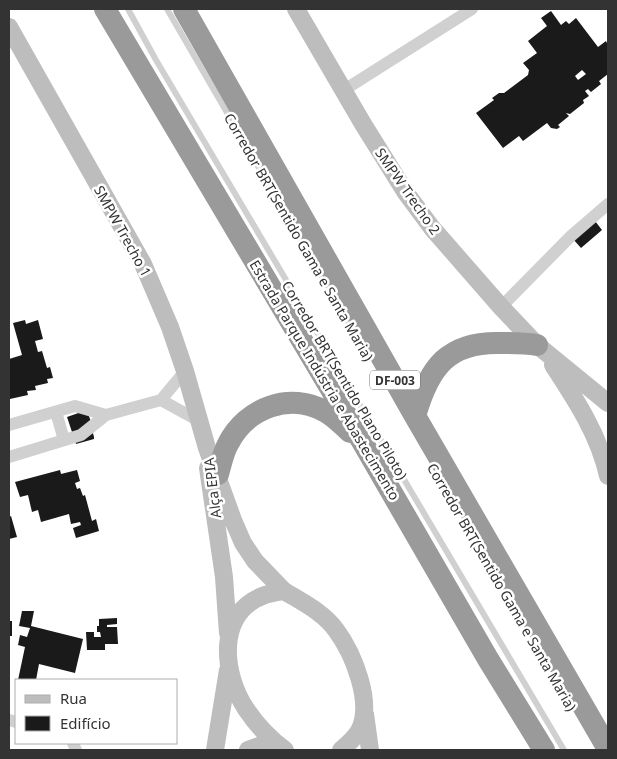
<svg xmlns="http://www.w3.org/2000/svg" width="617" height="759" font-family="'Noto Sans',sans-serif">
  <rect width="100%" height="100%" fill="#fff"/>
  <!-- building -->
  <path fill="#1a1a1a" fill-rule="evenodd" d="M551 11 561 25 566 21 569 24 576 18 598 47 606 41 608 45V74L599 81 601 84 591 92 588 89 585 91 589 96 583 100 584 103 570 114 566 113 569 116 558 125 560 127 557 129 551 128 547 123 523 141 519 136 503 148 476 113 494 100 492 98 499 93H504L528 75 529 70 523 63 537 53 528 41 547 26 541 18ZM582 70 586 74 578 80 575 76Z
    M595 221 602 230 581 248 573 239Z
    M25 320 26 324 38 320 43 339 35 341 38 352 42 351 47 368 50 367 53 378 47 379 48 383 35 386 36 390 27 391 28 395 10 399 9 359 22 355 13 323Z
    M87 410 92 425 91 426 94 437V439L76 444 67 417Z
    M60 470 61 474 77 470 80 481 75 483 77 489 80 488 83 496 85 495 92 521 96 519 99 531 76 538 73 528 81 525 80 522 71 524 69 514 41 522 38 510 32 512 28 495 20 497 15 482Z
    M11 516 17 537 9 539V517Z
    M22 611H34L31 626 83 639 75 673 39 664 36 680H18L25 647 18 645 20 635 27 637 30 628 19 626Z
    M117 618V624L107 625V627H117L118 644H105V650H87L86 632H94V637H101L100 632H97V626H99V619Z
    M9 621H12V636H9Z"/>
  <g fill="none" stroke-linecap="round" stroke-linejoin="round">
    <!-- lane -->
    <path stroke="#d0d0d0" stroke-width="6" d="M128 9 156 60 564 750
      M167 9 354 332"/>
    <!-- street -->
    <path stroke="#d0d0d0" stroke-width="12" d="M344 90 472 9
      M501 307 571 236 608 204
      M161 400 201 422
      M56 412 64 440
      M9 425 75 406 106 415
      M9 457 81 435 106 415 161 400 185 371
      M9 720 16 722
      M73 743 76 750"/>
    <!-- secondary -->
    <path stroke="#bdbdbd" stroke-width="18" d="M296 9 363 124 406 193 432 228 501 307 537 345 608 403
      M9 27 143 264 170 327 185 371 207 448 233 520 243 543 255 561 284 591
      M553 365C576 400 599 435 608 476
      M208 468 224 577 228 633
      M365 714 370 750
      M215 750 228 670
      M248 750 272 741
      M285 750C270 739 256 724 246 709 222 673 216 612 265 595 271 593 278 592 284 591 302 602 323 612 336 630 353 653 374 703 359 731 354 739 348 744 341 750"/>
    <!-- highway -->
    <path stroke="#9a9a9a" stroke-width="22" d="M105 9 363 443 488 659 544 750
      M184 9 415 416 608 749
      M415 416C429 367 448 341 502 343 514 343 525 343 537 345
      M218 474C221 464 223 453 228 444 246 408 290 391 326 412 335 417 342 425 350 432"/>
  </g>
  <g text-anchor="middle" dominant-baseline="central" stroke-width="5" stroke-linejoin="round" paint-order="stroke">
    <!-- shield labels -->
    <rect fill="#fff" stroke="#707070" stroke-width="1" x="370" y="370.5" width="50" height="19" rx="4"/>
    <g font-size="12" font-weight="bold" fill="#333">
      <text x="395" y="380">DF-003</text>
    </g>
    <!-- street labels -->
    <g font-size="14" fill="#333" stroke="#fff">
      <text transform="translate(408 191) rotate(55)">SMPW Trecho 2</text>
      <text transform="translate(123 231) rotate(61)">SMPW Trecho 1</text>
      <text transform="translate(299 237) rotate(60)">Corredor BRT(Sentido Gama e Santa Maria)</text>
      <text transform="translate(325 380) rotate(59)">Estrada Parque Indústria e Abastecimento</text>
      <text transform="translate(345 380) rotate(59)">Corredor BRT(Sentido Plano Piloto)</text>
      <text transform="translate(212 488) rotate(-97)">Alça EPIA</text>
      <text transform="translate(502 587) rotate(60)">Corredor BRT(Sentido Gama e Santa Maria)</text>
    </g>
  </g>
  <!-- border -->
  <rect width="617" height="759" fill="none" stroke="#333333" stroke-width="20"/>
  <!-- legend -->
  <rect x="15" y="679" width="162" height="65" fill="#ffffff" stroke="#adadad"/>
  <rect x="25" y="695" width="25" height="8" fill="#bdbdbd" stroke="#adadad"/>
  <text x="60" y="704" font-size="15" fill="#333333">Rua</text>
  <rect x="25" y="716" width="25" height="15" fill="#1a1a1a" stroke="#adadad"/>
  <text x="60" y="729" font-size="15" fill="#333333">Edifício</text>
</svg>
